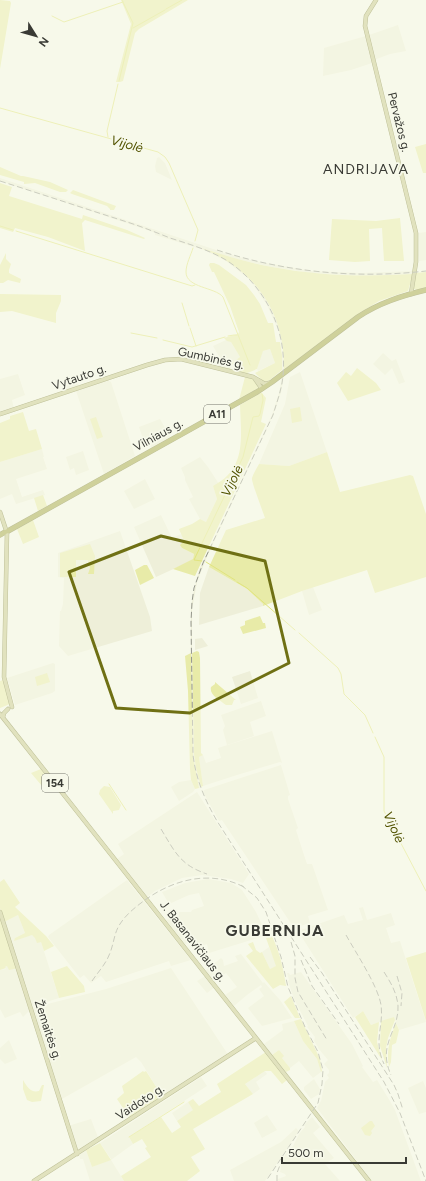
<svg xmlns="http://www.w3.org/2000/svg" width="426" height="1181" font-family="Figtree,sans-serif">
  <rect width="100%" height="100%" fill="#f7f9ea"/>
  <!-- built -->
  <path fill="#eeefd9" d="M398 25 406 51 390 54 374 60 369 35Z
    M366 36 372 63 351 70 323 76 324 48Z
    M159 157 165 163 172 180 156 172 155 166 157 158Z
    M0 178 222 252 250 260 312 271 361 273 414 271 413 274 362 276 312 273 272 267 236 259 208 250 227 260 238 268 250 279 265 297 273 313 280 331 284 362V370L282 372V351L279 332 267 305 250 280 226 261 204 250 155 235V233L150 231 0 181Z
    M426 232V260L419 261 417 250 418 233Z
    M226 340 231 342 240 357 228 366H227L226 368 218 366 220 358 213 346Z
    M270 349 275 363 258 371 257 369 262 353 263 351Z
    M383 353 392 361 396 359 405 382 399 384 392 368 385 375 373 364Z
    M300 372 327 452 289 466 259 464 285 404 290 377Z
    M18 374 25 395 12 400 14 409 0 413V379Z
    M284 376 281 393 273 415 206 559 197 582 192 609V651H191V609L193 595 199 570 272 415 279 393 282 377Z
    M73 378 74 381 77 380 79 387 66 391 63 382Z
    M108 380 111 382 135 456 104 474 76 391Z
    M160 419 170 437 151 448 148 440 143 439 139 427Z
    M42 449 44 457H43L47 469 16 479 22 497 43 490 45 495 16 504 12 494 0 499V462Z
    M83 451 89 470 76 475 74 468 70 470 66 457Z
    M200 457 208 467 219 484 213 486 217 499 206 522 200 519 189 499 193 497 185 480V477L181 468Z
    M145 479 155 499 134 509 124 491Z
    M161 515 172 538 181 534 184 541 181 545 182 548 194 554 193 560 156 577 134 527Z
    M120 531 150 617 152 631 68 656 59 646 60 611H61L63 604 64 578 58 577V553Z
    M209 567 247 589 263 604V606L199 625 200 593Z
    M313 587 322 610 309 615 302 591Z
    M202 638 208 646 195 650V639Z
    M191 653H192L194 754 196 768 201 787 199 788 193 756Z
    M53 663 55 664V691L52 693 15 705 7 678Z
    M250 671 258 698 241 704 232 677Z
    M261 701 266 716 250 722 254 736 227 745 223 730 225 726 221 715Z
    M272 731 282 763 280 762 237 775 203 786 199 757 203 755 206 763 221 758 218 748Z
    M281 765 290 795 288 796V799L298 828 296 830 302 849 307 864H312L328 910 308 916 310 923 294 928 222 820 219 821 203 792 204 790Z
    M191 780 195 789 193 792 179 801 171 787 179 782Z
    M197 792 249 874 243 883 231 879 202 875 182 878 155 891 147 897 117 859 124 854 118 844Z
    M208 879 231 883 242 890 256 912 267 935 209 953 207 944 198 947 195 941 185 944 166 920 179 916V912H191L192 910 204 906 199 893 189 895 169 904 162 892 185 883Z
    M127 880 191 960 171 966 169 961 106 982 101 976 91 983 84 975 80 978 48 937 49 935Z
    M363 907 367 920 391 913 395 925 386 928 391 943 400 941 426 1022 399 1030 394 1017 371 1025 363 1011 353 1018 298 931 344 915 348 924 363 920 359 908Z
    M18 915 25 933 15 938 32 935 41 942 59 998 34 1006 31 1005 4 922Z
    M269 947 277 966 270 969 262 952Z
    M241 954 263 983 264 982 280 1000 292 1018 262 1026 248 1008 264 996 259 989 262 987 261 985 247 995 234 1006 225 995 237 987 226 973 214 982 205 971 221 958 223 960 224 966 238 961 235 956Z
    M7 966 18 968 31 1009 23 1017 20 1012 5 1018 0 1009V970L6 969 5 967Z
    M171 968 229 1056 163 1098 141 1062 136 1057 62 1099 32 1008 106 989Z
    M301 972 352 1044 363 1066 362 1067 373 1082 377 1080 390 1101 395 1110 421 1181H372L317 1108 321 1101 325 1082 329 1078 327 1075 329 1073V1070L324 1064 328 1060 318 1048V1047L314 1041 315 1037 307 1027 308 1026 294 999 288 981 289 980 287 973H289L290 975Z
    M207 975 216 986 207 993 197 981Z
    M294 1021 303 1041 317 1059 321 1072 313 1078 299 1061 290 1068 282 1058 279 1050 272 1055 264 1044 283 1030 282 1024Z
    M9 1040 17 1059 5 1064 0 1059V1048Z
    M265 1071 267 1074 256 1082 260 1089 253 1094 245 1084Z
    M201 1077 207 1086 129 1137 133 1144 111 1160 124 1181H90L83 1159H80L79 1154 86 1150 92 1167 111 1159 100 1143Z
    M314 1079 320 1089 319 1094 311 1099 304 1090V1087Z
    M423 1081 426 1088V1112L419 1114 408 1088Z
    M188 1102 194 1110 177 1121 172 1113Z
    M267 1115 277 1130 262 1138 254 1123Z
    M312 1117 320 1127 313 1133 334 1158 325 1164 340 1181H278V1179L286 1176 285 1174 280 1172 282 1162 285 1155 293 1146 299 1134 305 1127 304 1125Z
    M91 1119 99 1140 77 1154 68 1126Z
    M296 1128 299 1131 265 1181H234L230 1170 281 1142Z"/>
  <!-- green -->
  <path fill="#e8eba8" d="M0 0 10 1 11 3 0 69Z
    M121 0H188L139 29 135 33 123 81 120 82H116L131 24Z
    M426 144V173H423L415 147Z
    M0 167 21 176H23L50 182 68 190 66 192H60L35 183 24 184V182L0 175Z
    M0 183 12 187 9 196 82 219 83 215 127 230 145 238 144 239 85 220 82 223 85 251 48 237 15 228 13 232 0 228Z
    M73 190 116 206 114 210H110V209L107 206 72 194 70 193Z
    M400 218 404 261H384L382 228 369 229 370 261 355 262 329 260 332 219 376 221Z
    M201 248C225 255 248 263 272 267 319 276 366 277 413 274L408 291 379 301 360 313 284 370C285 311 255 270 201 248Z
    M6 253V259L11 264 9 270V273L21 279 20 283 8 280 3 283H0V265Z
    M210 263H214L219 265 246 285 254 295 260 304 268 323H273L276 342H280L282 355V370L267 382H264L255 373 275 363 270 349 263 351 257 369C252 371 247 374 241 373L237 361 233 363 230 369 226 368 227 366H228L240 357 231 342 227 341 224 338 238 334 239 332 230 306 214 272H212L209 265Z
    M426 272V288L417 290 414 289 415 273Z
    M0 294 61 295V301L56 313V323L12 311 0 312Z
    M357 368 376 383 381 390 348 401 337 383 346 372 351 376Z
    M245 377 253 379 259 387 257 389 239 400Z
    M261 392 266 398 261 422 266 424 195 576 173 569 193 559 194 554 182 548 180 545 184 541 179 529 192 524 200 519 206 522 217 499 213 486C247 469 241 437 240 405Z
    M300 407 302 421 292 423 290 409Z
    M23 412 29 431 36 429 42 449 0 462V423L10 419V416Z
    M96 417 103 437 97 439 90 419Z
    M327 452 340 492 410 475 413 476 426 514V577L375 593 367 570 302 591 263 606V604L247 589 209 567 226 530 265 518C263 512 251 481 252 478 253 474 257 468 259 464L289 466Z
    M43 495 47 506 38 511 34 498Z
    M33 520 39 537 23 544 17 529Z
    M90 544 95 556 94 574H88L90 568 88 560H76V577H60V553Z
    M144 565H147L154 578 140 585 135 570Z
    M260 616 263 623H265L266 628 243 634 240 627 245 625V621Z
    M197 651 199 652 200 658 201 753 203 755 199 757 203 786 201 787 196 768 194 754 192 653Z
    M191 653 193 756 199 788 195 789 191 780 190 769 188 691 185 656Z
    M47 673 50 682 37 686 35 677Z
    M3 680 10 704 0 708V681Z
    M215 682 236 700H234L232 705H226C220 700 209 695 211 687L215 684Z
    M41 769 50 780 42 786 31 773Z
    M104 786 110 787 121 805 119 810 113 811V814L99 794 100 790Z
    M4 879 20 903 15 907 46 936 54 946 44 951 41 942 37 943 35 938 32 935 14 941 15 938 25 933 18 915 4 922 0 908V882Z
    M2 917 18 968 9 970 7 966 5 967 6 968 0 970V918Z
    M272 936C280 954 283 966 286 986L280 985 273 989 246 956 253 951 248 944 253 942 256 950 260 953 262 952 270 969 276 966 266 938Z
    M426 952V1021L406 958Z
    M67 966 84 986 85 992 59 998 51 972Z
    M291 996 300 1018H295L284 1002Z
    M363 1011 371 1025 379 1022 377 1042 382 1060 355 1017Z
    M394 1017 395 1020 388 1038 386 1048 387 1068 380 1046 381 1021Z
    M301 1019 320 1059 322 1071 321 1072 317 1059 303 1041 294 1021Z
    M396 1023 399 1030 396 1043 392 1045 391 1062 389 1067C386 1051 390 1038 396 1023Z
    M279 1050 284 1056 282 1058 290 1068V1070L286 1072 272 1055Z
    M266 1052 287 1080 282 1084 271 1071H265L245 1084 253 1094 193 1129 205 1149 191 1157 200 1171 187 1181H124L121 1176 151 1157 145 1148 147 1147 142 1139 133 1144 129 1137 161 1117 172 1133 181 1127 177 1121 193 1110 188 1102 193 1099 199 1106 221 1092 217 1084Z
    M143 1071 144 1072 146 1071 162 1096 129 1117 117 1099 124 1093 122 1086Z
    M23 1080C27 1087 31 1093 39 1091L42 1085H44L41 1101 32 1102 27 1100 23 1089Z
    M370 1121H372L375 1126 371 1131 372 1133 370 1136 365 1135 361 1128Z
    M100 1143 111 1160 92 1167 86 1150Z"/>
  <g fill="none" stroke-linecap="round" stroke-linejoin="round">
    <!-- stream -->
    <path stroke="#e1e47e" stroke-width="1" d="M166 9 182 0
      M52 16 64 22 123 2
      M133 28 165 10
      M119 81 133 23 122 0
      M0 108 158 152 165 157 169 163 198 230 195 241
      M108 137 107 131 118 84
      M0 226 13 230
      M16 231 192 286 195 285
      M193 248C191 255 186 264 186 272 186 288 215 287 223 297L250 365
      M182 303 189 326
      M190 328 196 346
      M131 333 157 338
      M228 336 234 335H237
      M163 340 192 347 225 337
      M202 561 194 560 243 457 253 417 259 416 260 414 263 400 262 394
      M206 562 235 580
      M237 582 247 588 295 630
      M299 633 338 668 341 674 344 694 365 715 373 733
      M375 737 384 757V811L426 891
      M109 784 126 810
      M129 1137 184 1102"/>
    <defs>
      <path id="major" d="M376 0 366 16 365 26 416 233V262L411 294
        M255 379 262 389
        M0 414 147 365 165 360 181 359 253 377 265 384 269 383
        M0 512 6 530
        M7 533 4 677 12 707
        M0 714 369 1181
        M3 717 4 713 8 709
        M0 912 77 1154
        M34 1181 256 1038"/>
      <path id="highway" d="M8 531 257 392 272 382 358 317C379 303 401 296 426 290
        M0 535 5 532"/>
    </defs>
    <!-- major casing -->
    <use href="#major" stroke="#7b7c3a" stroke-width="4.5"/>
    <!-- highway casing -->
    <use href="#highway" stroke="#7b7c3a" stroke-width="5.5"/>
    <!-- major -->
    <use href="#major" stroke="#c5c68b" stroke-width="3.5"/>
    <!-- highway -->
    <use href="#highway" stroke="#9ea03d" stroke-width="4.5"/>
    <!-- rail -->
    <path stroke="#94968c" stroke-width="1" stroke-dasharray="6 3" stroke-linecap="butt" d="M0 181C41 194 83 208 124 221 140 226 155 232 170 238 189 244 209 250 226 260 267 286 290 336 282 383 280 394 276 405 273 415L203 563 194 588 192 602 191 622 193 755C196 780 205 800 217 821L384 1082 400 1113 426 1181
      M217 250C284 272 356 279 426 271
      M161 829C175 852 180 865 207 874
      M241 885 257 898 266 912 281 957 288 987 305 1027 318 1052 323 1070 322 1084 318 1103 266 1181
      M346 935C356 953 378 986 381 1005 384 1027 373 1040 384 1064
      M291 942 295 956V978L298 992 327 1040
      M310 957 322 973 394 1085 398 1094 403 1110
      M301 960 312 986 339 1024
      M384 972C391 983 397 993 398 1006 399 1032 377 1044 391 1075
      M397 976 402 993 401 1006
      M92 981C98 972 106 964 110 953 114 943 114 933 120 924 125 916 133 909 141 903 172 879 211 869 246 888
      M277 1181V1173L280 1165"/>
  </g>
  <!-- marked area -->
  <path d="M0 0H426V1181H0ZM161 536 265 561 289 663 190 713 116 708 69 572Z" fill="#f7f9ea" fill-opacity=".55" fill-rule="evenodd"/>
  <path fill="none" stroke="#6f7014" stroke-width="3" stroke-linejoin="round" d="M161 536 265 561 289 663 190 713 116 708 69 572Z"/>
  <g text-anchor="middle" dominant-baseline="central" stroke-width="3.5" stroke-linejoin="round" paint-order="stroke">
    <!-- shield labels -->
    <g fill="#f7f9ea" stroke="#72736b" stroke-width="1">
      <rect x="204" y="405" width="26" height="18" rx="3"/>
      <rect x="42" y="774" width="26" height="18" rx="3"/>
    </g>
    <g font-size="11" font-weight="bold" fill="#393a34">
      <text x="217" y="414">A11</text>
      <text x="55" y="783">154</text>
    </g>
    <!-- street labels -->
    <g font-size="12" fill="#393a34" stroke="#f7f9ea">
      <text transform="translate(399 122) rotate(76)">Pervažos g.</text>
      <text transform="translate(211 358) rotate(12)">Gumbinės g.</text>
      <text transform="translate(79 377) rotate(-19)">Vytauto g.</text>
      <text transform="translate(158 435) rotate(-29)">Vilniaus g.</text>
      <text transform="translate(193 941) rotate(52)">J. Basanavičiaus g.</text>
      <text transform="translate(48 1030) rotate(72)">Žemaitės g.</text>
      <text transform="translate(140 1102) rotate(-33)">Vaidoto g.</text>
    </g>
    <!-- water labels -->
    <g font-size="13" font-style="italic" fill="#525300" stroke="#f7f9ea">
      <text transform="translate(127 144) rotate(15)">Vijolė</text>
      <text transform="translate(232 481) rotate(-64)">Vijolė</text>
      <text transform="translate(394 827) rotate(65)">Vijolė</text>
    </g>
    <!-- quarter labels -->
    <g font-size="14" letter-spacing="1" fill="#393a34" stroke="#f7f9ea">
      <text x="366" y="169">ANDRIJAVA</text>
    </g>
    <!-- district labels -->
    <g font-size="16" font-weight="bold" letter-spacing="1" fill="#393a34" stroke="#f7f9ea">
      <text x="275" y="930">GUBERNIJA</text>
    </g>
  </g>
  <!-- north arrow -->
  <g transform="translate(36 36) rotate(127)" stroke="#f7f9ea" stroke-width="3" paint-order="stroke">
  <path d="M0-3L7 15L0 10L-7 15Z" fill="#393a34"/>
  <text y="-6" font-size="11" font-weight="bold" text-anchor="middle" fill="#393a34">N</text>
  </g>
  <!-- scale -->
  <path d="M282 1157v6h124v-6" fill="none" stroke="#393a34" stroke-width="2"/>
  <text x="288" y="1157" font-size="12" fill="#393a34" stroke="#f7f9ea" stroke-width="3" paint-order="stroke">500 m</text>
</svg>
